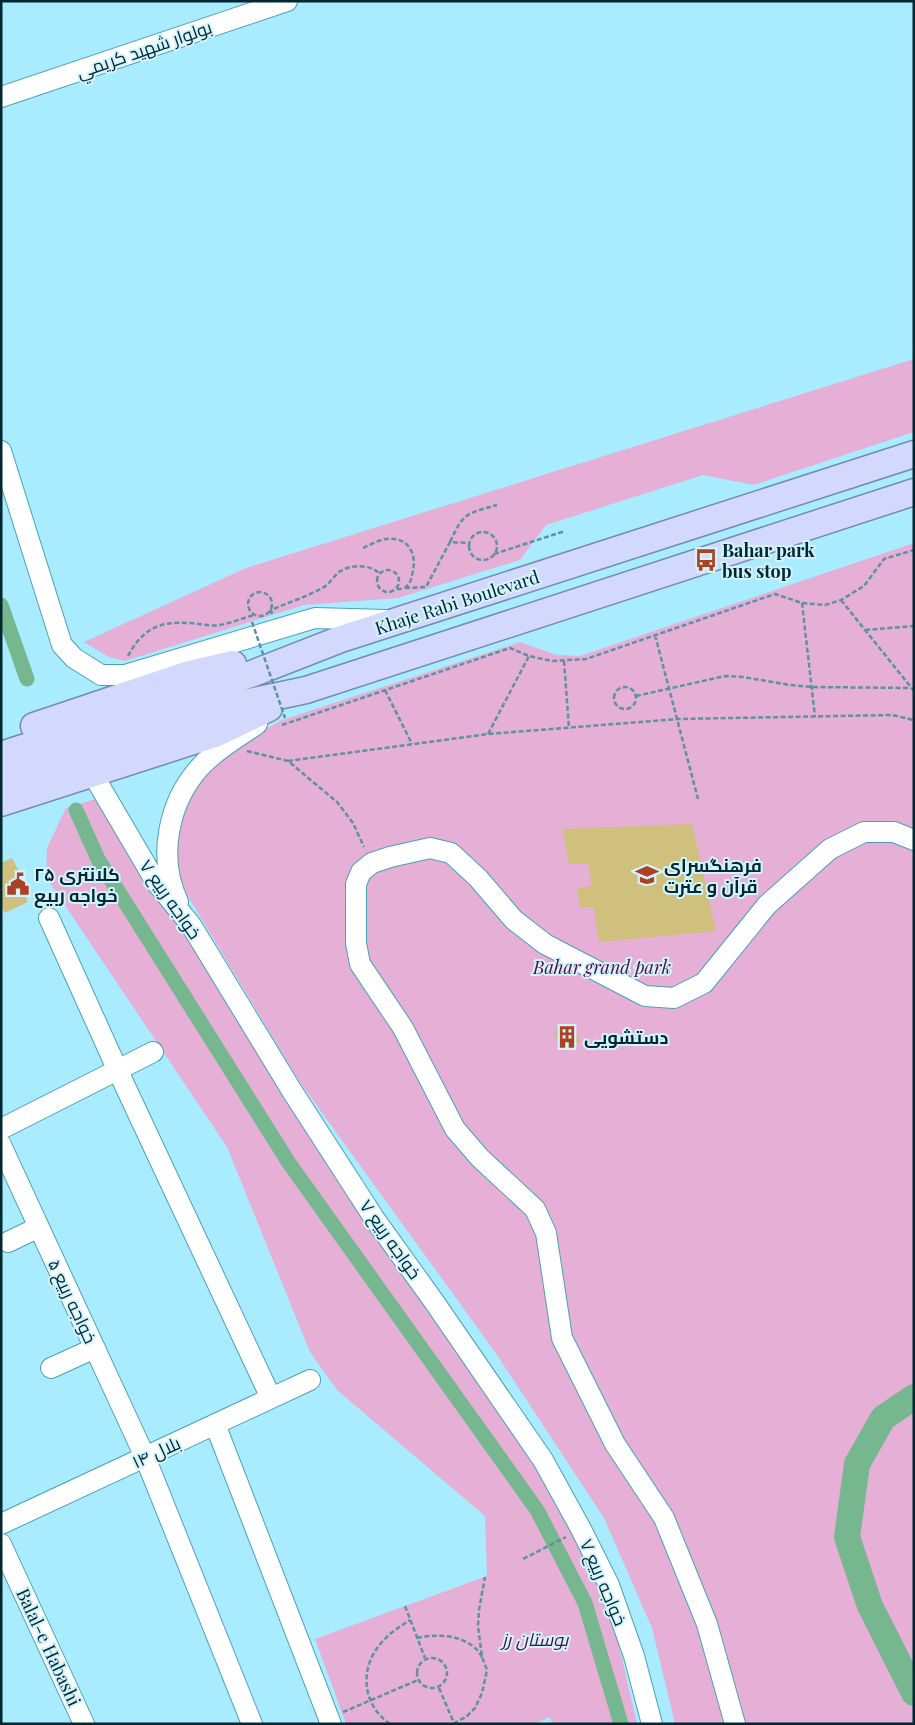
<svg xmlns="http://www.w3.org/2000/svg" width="915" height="1725" font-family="'Playfair Display',Cairo,serif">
  <rect width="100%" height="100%" fill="#a9ecff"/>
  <!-- green -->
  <path fill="#e5afd6" d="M914 359V432L754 485 703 475 546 525 520 560 398 598 304 605 125 661 109 657 84 642 246 568Z
    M914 543V1724H675L652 1628 604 1518 495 1352 299 1081 183 888 174 845 180 806 210 768 240 743 282 720 520 642 557 655 580 656Z
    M96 799 112 802 366 1222 527 1454 579 1542 610 1606 637 1724H553L550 1717 534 1724H346L315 1639 487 1576 485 1516 337 1390 310 1352 227 1147 46 877 47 848 66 808Z"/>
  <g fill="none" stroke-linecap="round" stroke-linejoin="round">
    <!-- canal -->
    <path stroke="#76b790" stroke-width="15" d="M1 605 27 679
      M76 810 98 859 289 1163 537 1510 585 1603 621 1724"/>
    <!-- river -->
    <path stroke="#76b790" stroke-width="26" d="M914 1397 883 1418 857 1464 847 1537 870 1606 914 1693"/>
  </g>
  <!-- building -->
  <path fill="#cfc07e" d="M692 824 716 931 599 942 594 907 580 908 577 888 592 886 588 863 569 864 562 829Z
    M12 858 21 875 16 877 28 902 5 913 1 907V863Z
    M569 1023 580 1041 564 1051 553 1033Z"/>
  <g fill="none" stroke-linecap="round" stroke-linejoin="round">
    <defs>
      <path id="minor" d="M1 97 287 1
        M1 451 62 645 74 658 101 675H125L315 618 386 620
        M92 773 156 882 191 925 292 1091 374 1218 435 1303 543 1460 581 1529 609 1585 634 1656 652 1724
        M178 902C157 857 168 801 202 765 217 749 238 737 257 724
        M49 918 118 1071 271 1398
        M1 1129 153 1052
        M1 1145 145 1457 252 1724
        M8 1242 39 1227
        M51 1368 95 1348
        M215 1424 331 1724
        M1 1524 310 1380
        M1 1544 84 1724
        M735 1724 707 1624 664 1518 615 1444 562 1338 546 1233 535 1209 480 1158 455 1129 403 1028 360 964 356 943V884L361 872 372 863 390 857 430 848 451 853 478 878 514 920 545 944 645 996 674 998 704 983 767 905 830 849 864 832H894L914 840"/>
      <path id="major" d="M34 726 186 675 233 664
        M1 755 254 673 341 639 914 454
        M1 779 212 710 306 690 914 492
        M1 803 215 734 269 708"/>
    </defs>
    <!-- minor casing -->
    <use href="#minor" stroke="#4aa1b7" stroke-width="22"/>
    <!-- major casing -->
    <use href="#major" stroke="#778ab3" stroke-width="29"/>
    <!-- path -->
    <path stroke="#5c92a1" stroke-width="2.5" stroke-dasharray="5 2.5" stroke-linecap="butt" d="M469 546a14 14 0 1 1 28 0a14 14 0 1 1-28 0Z
      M450 542C464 512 466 514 497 505
      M363 548C370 545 378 540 386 539 409 536 418 555 412 575 411 580 410 585 404 588 402 589 399 589 397 589
      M494 554 565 531
      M377 581a11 11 0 1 1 22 0a11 11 0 1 1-22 0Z
      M405 588 426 587 450 542 468 543
      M248 604a12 12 0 1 1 24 0a12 12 0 1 1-24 0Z
      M841 600 914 691
      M802 603 815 717
      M272 614 271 610C287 603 306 597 322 588 329 585 333 577 339 572 350 564 371 564 380 574
      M865 630 914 626
      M655 635 698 799
      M128 656C142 630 158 621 188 623 199 623 210 627 220 625 231 623 243 618 254 615
      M564 661 569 728
      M614 698a11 11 0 1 1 22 0a11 11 0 1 1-22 0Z
      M385 690 412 744
      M636 696 725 676 743 677 790 685 812 687 911 688
      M282 725 510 648 529 656 552 661 586 659 775 594 802 603 825 605 841 600 864 586 884 559 914 550
      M488 734 529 656
      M247 751 288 761 337 802 353 823 364 847
      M288 761 488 734 678 719 892 715 914 720
      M523 1559 566 1537
      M405 1606 425 1658
      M417 1638C436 1634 459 1634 475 1648 478 1650 480 1654 482 1657
      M417 1673a15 15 0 1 1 30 0a15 15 0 1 1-30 0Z
      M439 1688 454 1723 466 1717 475 1708 482 1693 487 1670 482 1657 478 1626 479 1610 485 1577
      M343 1712 418 1680
      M390 1724C360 1703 359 1664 385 1639 392 1631 401 1626 410 1620"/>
    <!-- minor -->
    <use href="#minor" stroke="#fff" stroke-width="20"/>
    <!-- major -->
    <use href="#major" stroke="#d3d9fc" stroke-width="26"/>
    <!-- path-bridge -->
    <path stroke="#5c92a1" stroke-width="2.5" stroke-dasharray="5 2.5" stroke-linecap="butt" d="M252 622 285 718"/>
  </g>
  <!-- icons -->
  <defs>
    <symbol id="bus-bare" viewBox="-9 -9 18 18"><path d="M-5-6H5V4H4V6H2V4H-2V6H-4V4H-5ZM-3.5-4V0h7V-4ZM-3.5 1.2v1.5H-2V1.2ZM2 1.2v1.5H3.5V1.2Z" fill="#aa4223" stroke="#d3f3fd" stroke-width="2.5" paint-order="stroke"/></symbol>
    <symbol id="school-bare" viewBox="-9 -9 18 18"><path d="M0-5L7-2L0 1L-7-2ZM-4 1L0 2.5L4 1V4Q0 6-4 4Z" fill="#aa4223" stroke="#d3f3fd" stroke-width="2.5" paint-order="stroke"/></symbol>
    <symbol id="civic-bare" viewBox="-9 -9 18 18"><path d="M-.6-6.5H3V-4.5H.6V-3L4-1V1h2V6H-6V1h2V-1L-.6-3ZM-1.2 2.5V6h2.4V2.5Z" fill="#aa4223" stroke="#d3f3fd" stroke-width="2.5" paint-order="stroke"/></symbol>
    <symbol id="building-bare" viewBox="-9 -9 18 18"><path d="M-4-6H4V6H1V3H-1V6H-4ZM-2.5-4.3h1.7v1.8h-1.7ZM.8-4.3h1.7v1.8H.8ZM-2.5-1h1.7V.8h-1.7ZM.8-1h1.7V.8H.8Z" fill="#aa4223" stroke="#d3f3fd" stroke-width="2.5" paint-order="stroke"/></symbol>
  </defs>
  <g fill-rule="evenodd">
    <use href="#bus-bare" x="690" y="544" width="32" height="32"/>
    <use href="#school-bare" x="631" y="859" width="32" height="32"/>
    <use href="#civic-bare" x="2" y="868" width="32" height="32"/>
    <use href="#building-bare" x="551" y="1021" width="32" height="32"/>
  </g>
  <g text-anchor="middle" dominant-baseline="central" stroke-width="4" stroke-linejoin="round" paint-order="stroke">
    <!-- street labels -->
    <g font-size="18" fill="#012730" stroke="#d3f3fd">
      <text transform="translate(144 49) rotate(-19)">بولوار شهيد كريمي</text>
      <text transform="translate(457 602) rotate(-18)">Khaje Rabi Boulevard</text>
      <text transform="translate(171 899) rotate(55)">خواجه ربیع ۷</text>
      <text transform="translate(391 1239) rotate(55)">خواجه ربیع ۷</text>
      <text transform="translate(73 1301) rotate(65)">خواجه ربیع ۵</text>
      <text transform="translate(156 1452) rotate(-25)">بلال ۱۴</text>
      <text transform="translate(604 1582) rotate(67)">خواجه ربیع ۷</text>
      <text transform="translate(49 1647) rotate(65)">Balal-e Habashi</text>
    </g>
    <!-- poi labels -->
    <g font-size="18" font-weight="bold" fill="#012730" stroke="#d3f3fd" text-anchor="start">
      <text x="722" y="550">Bahar park<tspan x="722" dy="21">bus stop</tspan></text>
      <text x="664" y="865">فرهنگسرای<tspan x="664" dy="21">قرآن و عترت</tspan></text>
      <text x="34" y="874">کلانتری ٢۵<tspan x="34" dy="21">خواجه ربیع</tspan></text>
      <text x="584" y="1037">دستشویی</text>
    </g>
    <!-- park labels -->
    <g font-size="18" font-style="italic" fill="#500c43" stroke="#d3f3fd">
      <text x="602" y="967">Bahar grand park</text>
      <text x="535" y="1639">بوستان رز</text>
    </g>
  </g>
  <!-- border -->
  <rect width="915" height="1725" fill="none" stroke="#012730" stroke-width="5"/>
</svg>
